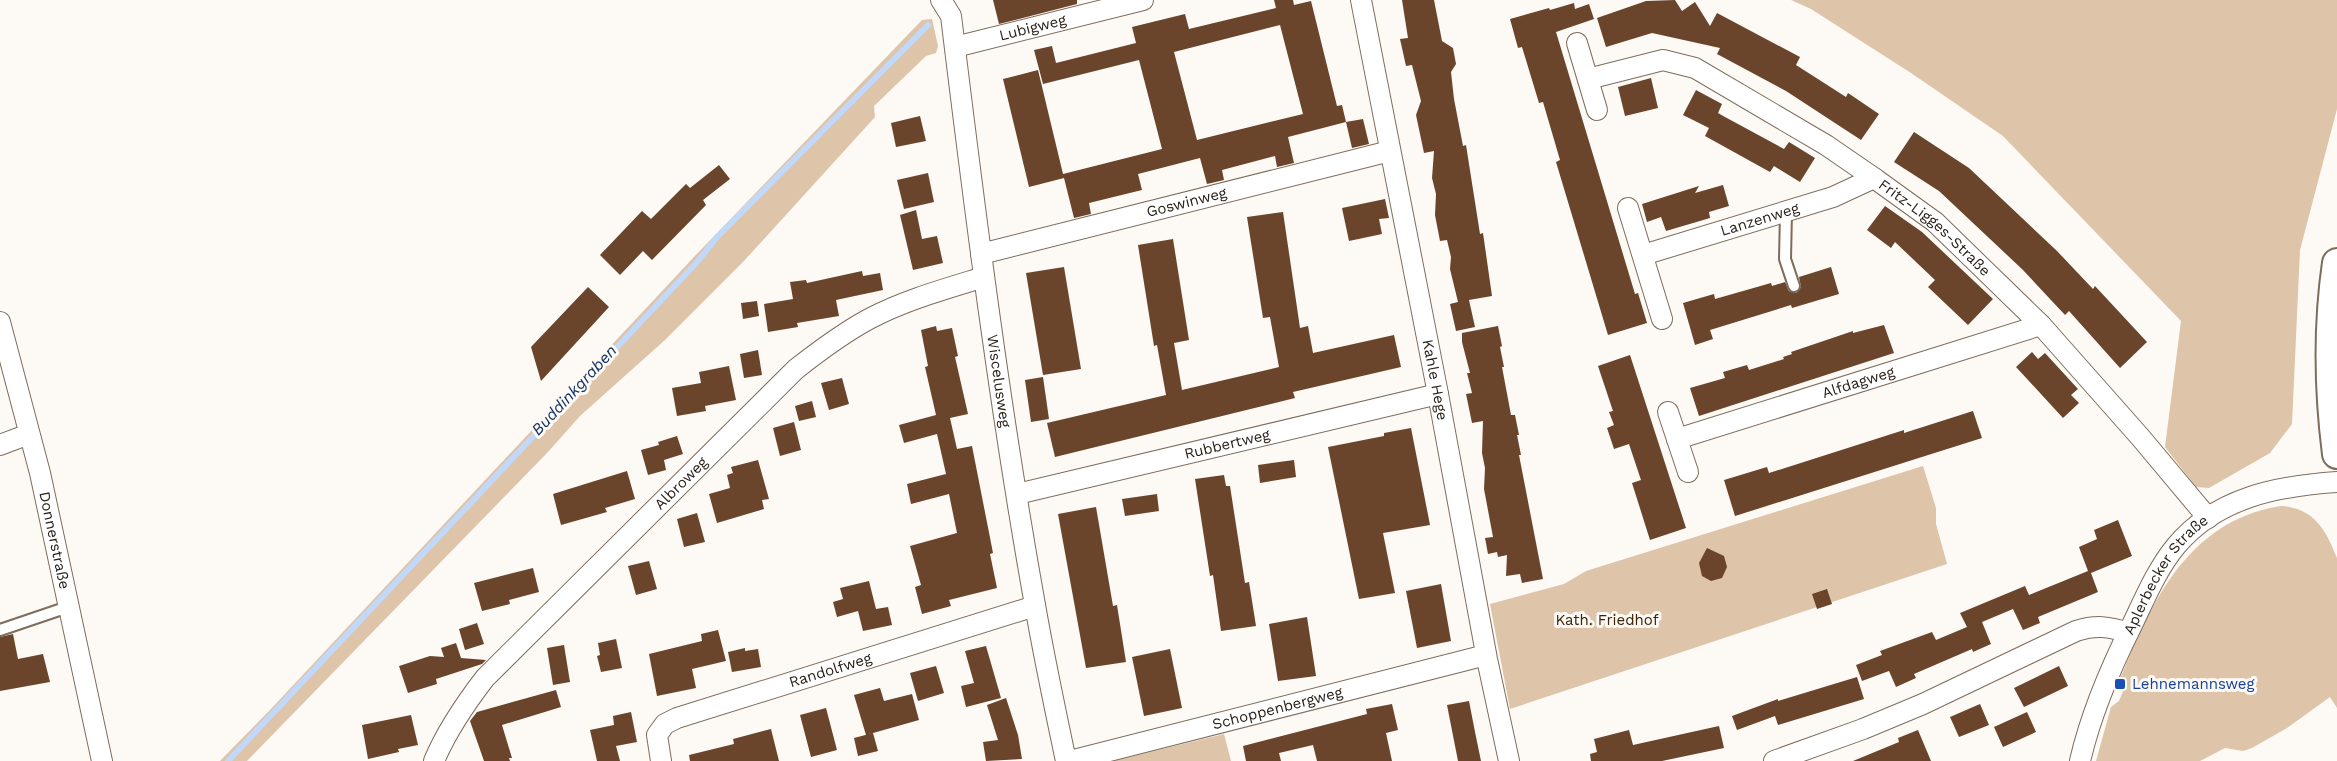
<svg xmlns="http://www.w3.org/2000/svg" width="2337" height="761" font-family="'Work Sans',sans-serif">
  <rect width="100%" height="100%" fill="#fdf9f5"/>
  <!-- green -->
  <path fill="#dec4a9" d="M1791 0H2337V109L2300 250 2292 424 2270 453 2209 488 2196 487 2165 447 2181 321 2003 136 1911 73 1811 9Z
    M932 19 938 46 936 53 926 56 874 106 875 117 743 262 665 340 580 416 548 452 247 761H220L270 710 693 258 922 20Z
    M1923 466 1936 508V524L1947 564 1510 709 1490 604 1564 584 1586 571Z
    M2281 506C2314 508 2326 530 2337 558V708L2330 697 2287 728 2252 748 2243 751 2225 748 2200 761H2096L2111 707 2119 701 2124 689 2118 685C2149 606 2187 520 2281 506Z
    M1224 734 1231 761H1113Z"/>
  <g fill="none" stroke-linecap="round" stroke-linejoin="round">
    <!-- stream -->
    <path stroke="#c2d8f9" stroke-width="6" d="M228 761 698 261 717 237 928 25"/>
  </g>
  <!-- building -->
  <path fill="#6a442b" fill-rule="evenodd" d="M993 0H1077V4L999 24Z
    M1274 0H1293L1294 5 1311 1 1337 106 1342 105 1346 122 1288 137 1294 163 1277 167 1275 156 1222 170 1224 180 1207 184 1200 158 1138 174 1142 190 1089 203 1091 214 1074 218 1064 178 1029 187 1003 79 1038 70 1063 174 1162 149 1139 60 1043 84 1034 50 1052 46 1056 63 1136 43 1132 27 1185 14 1189 29 1276 8ZM1280 25 1303 114 1197 140 1174 52Z
    M1402 0H1434L1442 41 1453 48 1456 64 1451 72 1454 99 1463 146 1466 145 1480 234 1483 233 1492 296 1463 301 1469 300 1475 327 1456 331 1450 304 1458 302 1450 269 1451 257 1447 240 1440 241 1435 215 1436 194 1432 178 1434 151 1424 153 1416 115 1421 101 1412 65 1406 66 1400 39 1408 38Z
    M1675 0 1682 11 1695 2 1710 26 1717 13 1800 57 1796 65 1846 97 1848 93 1879 114 1861 140 1786 91 1717 54 1720 48 1652 33 1606 47 1597 18 1646 1Z
    M1574 3 1575 9 1589 4 1594 19 1556 32 1635 294 1638 293 1647 323 1608 335 1556 162 1560 160 1543 102 1539 103 1522 47 1518 48 1510 19 1549 8 1550 10Z
    M1651 78 1658 108 1625 116 1618 87Z
    M1696 90 1722 104 1718 113 1725 117 1784 149 1789 142 1815 158 1800 182 1774 166 1770 172 1705 136 1709 128 1683 115Z
    M920 116 926 141 896 147 891 123Z
    M1363 119 1369 144 1352 148 1346 122Z
    M1914 132 1969 168 2057 251 2093 289 2095 286 2147 342 2120 368 2069 311 2065 315 2023 270 1939 191 1894 162Z
    M719 165 730 179 703 200 706 205 652 260 643 251 620 275 600 255 642 211 651 219 686 184 690 188Z
    M928 173 934 202 904 209 897 180Z
    M1723 185 1729 206 1709 212 1710 218 1666 231 1661 217 1647 222 1642 204 1699 186 1695 193Z
    M1385 199 1389 218 1379 219 1382 234 1349 241 1342 208Z
    M1885 206 1922 232 1993 299 1968 325 1928 287 1935 280 1895 242 1891 248 1867 230Z
    M916 210 922 239 937 236 943 263 913 270 900 215Z
    M1283 212 1300 328 1308 326 1313 353 1394 335 1401 367 1293 392 1295 398 1055 457 1047 423 1166 395 1157 345 1154 346 1138 245 1173 239 1189 340 1174 343 1182 390 1279 367 1270 317 1263 318 1247 217Z
    M1064 267 1081 369 1043 375 1026 273Z
    M1831 267 1839 294 1792 308 1791 305 1710 330 1713 339 1695 345 1683 303 1714 294 1715 299 1771 283 1772 286 1785 282 1789 291 1796 293 1801 287 1799 277Z
    M862 271 863 276 880 273 883 290 836 300 839 316 797 323 798 327 768 332 764 304 793 299 790 282 806 280 807 283Z
    M588 287 609 307 541 381 531 347Z
    M757 301 759 316 743 319 741 303Z
    M1884 325 1894 353 1699 416 1690 388 1725 378 1723 372 1747 365 1749 370 1784 359 1783 357 1792 354 1791 352 1853 331V333Z
    M936 326 937 331 952 328 958 356 955 357 968 414 950 418 957 449 972 446 993 553 990 554 997 588 949 600 951 606 922 614 915 587 921 585 910 546 957 533 949 494 911 504 907 484 946 474 937 434 904 443 899 425 936 415 925 367 928 366 921 330Z
    M1498 326 1502 346 1500 347 1504 367H1502L1511 415H1515L1519 435H1517L1521 455H1519L1543 579 1522 583 1520 574 1506 576 1507 555 1498 557 1497 552 1488 554 1485 538 1493 537 1484 489 1485 468 1482 453 1483 421 1472 423 1466 394 1472 393 1467 373H1470L1462 342V333Z
    M758 350 762 375 744 378 740 354Z
    M2032 352 2038 359 2045 353 2078 389 2071 395 2079 403 2063 418 2016 367Z
    M1630 355 1686 528 1650 540 1632 483 1641 480 1629 444 1614 449 1607 428 1614 425 1609 412 1613 411 1598 366Z
    M729 366 736 400 705 406 706 411 677 416 672 388 701 383 699 372Z
    M1043 377 1049 419 1031 422 1025 380Z
    M842 378 849 404 829 410 821 383Z
    M812 401 816 417 799 421 795 406Z
    M1973 411 1982 438 1735 516 1724 480 1767 467 1769 473 1904 430V433Z
    M794 422 801 450 780 456 773 428Z
    M1411 428 1430 525 1383 533 1395 593 1359 599 1328 447 1384 436V433Z
    M677 436 683 454 664 460 666 470 648 475 641 450 659 445 658 442Z
    M758 460 769 499 762 500 764 509 717 523 709 494 730 488 727 475 733 473 731 467Z
    M1294 460 1296 477 1260 483 1258 465Z
    M627 471 635 499 605 508 607 512 561 525 553 494Z
    M1224 475 1226 486H1230L1245 583 1249 582 1256 626 1221 631 1213 575 1210 576 1195 479Z
    M1157 494 1159 511 1125 516 1122 499Z
    M1096 507 1113 606 1117 605 1126 662 1086 668 1058 514Z
    M697 513 705 542 684 547 677 519Z
    M2118 520 2132 556 2091 573 2098 592 2038 617 2040 623 2023 630 2013 609 1982 622 1991 644 1973 652 1972 649 1914 674 1916 678 1896 687 1889 671 1862 681 1856 665 1882 655 1880 651 1932 632 1936 640 1967 627 1960 613 2025 586 2029 595 2088 571 2079 547 2097 539 2094 530Z
    M1707 548 1724 556 1727 567 1722 578 1711 581 1702 576 1699 563Z
    M649 561 657 589 636 595 628 566Z
    M533 568 539 592 509 600 510 604 482 611 474 583Z
    M869 581 876 609 888 607 892 625 863 631 858 611 837 617 833 602 843 599 840 588Z
    M1441 584 1451 641 1417 648 1406 591Z
    M1827 589 1832 604 1817 609 1812 594Z
    M1307 617 1316 676 1278 681 1269 624Z
    M477 623 484 644 465 650 459 629Z
    M718 630 726 661 692 669 696 688 657 696 649 654 702 641 701 634Z
    M13 634 18 659 43 654 50 682 0 691V637Z
    M616 639 622 668 601 672 597 656 600 655 598 643Z
    M456 643 461 658 486 660 482 664 436 679 437 684 408 693 399 666 430 656 444 657 441 648Z
    M564 645 570 682 553 685 547 648Z
    M986 646 1001 698 966 707 961 686 974 683 965 651Z
    M745 648V651L758 649 761 667 732 672 728 652Z
    M1170 649 1182 708 1144 716 1132 657Z
    M936 666 944 693 918 701 910 673Z
    M2059 666 2068 686 2024 707 2014 688Z
    M1857 677 1864 699 1778 725 1775 716 1737 730 1732 716 1778 699V701Z
    M880 688 884 701 912 694 919 720 866 735 854 695Z
    M556 690 561 707 502 725 512 758H509L510 761H484L470 721 477 712Z
    M1006 698 1018 735 1022 759 986 761 983 742 998 740 987 705Z
    M1469 701 1475 732 1481 761H1458L1447 705Z
    M1392 704 1398 730 1386 733 1392 761H1317L1313 745 1279 753 1281 761H1246L1243 746 1367 714 1366 709Z
    M1980 704 1989 725 1959 737 1950 717Z
    M826 708 837 750 811 757 800 715Z
    M631 712 637 742 616 746 620 761H597L590 730 614 725 613 716Z
    M2027 712 2036 732 2003 747 1994 727Z
    M411 715 418 745 398 749 399 752 368 759 362 725Z
    M1719 726 1724 748 1662 761H1591L1590 754 1597 752 1594 739 1629 730 1633 745Z
    M771 729 779 761H690L689 755 734 744 733 739Z
    M1918 730 1931 761H1853L1899 742 1898 738Z
    M873 733 878 751 858 756 854 738Z"/>
  <g fill="none" stroke-linecap="round" stroke-linejoin="round">
    <defs>
      <path id="service" d="M1786 212 1785 259 1794 286
        M0 630 68 607"/>
      <g id="minor">
        <path id="s1" d="M941 0 951 16C975 213 1000 410 1035 605 1044 657 1055 709 1066 761"/>
        <path id="s2" d="M1361 0 1438 394 1487 659 1509 761"/>
        <path d="M1577 43 1597 110"/>
        <path id="s3" d="M955 47 1143 0"/>
        <path id="s4" d="M1588 79 1663 60 1695 68 1826 145 1874 178 1935 222 2041 325 2141 438 2208 518"/>
        <path d="M1628 208 1662 319"/>
        <path id="s5" d="M981 254 1390 151"/>
        <path id="s6" d="M1643 255 1833 197 1874 178"/>
        <path id="s7" d="M0 322 40 473 102 761"/>
        <path d="M1668 412 1688 472"/>
        <path id="s8" d="M1677 439 2041 325"/>
        <path d="M0 445 29 434"/>
        <path id="s9" d="M1017 494 1438 394"/>
        <path id="s10" d="M434 761C447 730 465 704 485 678L796 369C819 351 843 333 869 319 905 300 945 289 984 277"/>
        <path id="s11" d="M661 761 657 735 665 724 677 718 1035 606"/>
        <path id="s12" d="M1070 761 1486 655"/>
        <path d="M1774 761 1863 729 1923 704 2076 631C2095 625 2109 626 2128 633"/>
        <path id="s13" d="M2080 761C2091 713 2110 669 2132 625 2145 598 2157 569 2176 546 2217 497 2278 486 2337 482"/>
      </g>
      <path id="secondary" d="M2337 263C2328 325 2329 391 2337 454"/>
    </defs>
    <!-- service casing -->
    <use href="#service" stroke="#7e6d5c" stroke-width="14"/>
    <!-- minor casing -->
    <use href="#minor" stroke="#7e6d5c" stroke-width="22"/>
    <!-- secondary casing -->
    <use href="#secondary" stroke="#7e6d5c" stroke-width="32"/>
    <!-- service -->
    <use href="#service" stroke="#fff" stroke-width="10"/>
    <!-- minor -->
    <use href="#minor" stroke="#fff" stroke-width="20"/>
    <!-- secondary -->
    <use href="#secondary" stroke="#fff" stroke-width="28"/>
  </g>
  <!-- markers -->
  <rect fill="#1a4fb4" stroke="#fdf9f5" stroke-width="2" x="2114" y="678" width="12" height="12" rx="3"/>
  <g text-anchor="middle" dominant-baseline="central" stroke-width="6" stroke-linejoin="round" paint-order="stroke">
    <!-- street labels -->
    <g font-size="15" fill="#29221b" stroke="#fdf9f5">
      <text stroke="none"><textPath href="#s3" startOffset="80">Lubigweg</textPath></text>
      <text stroke="none"><textPath href="#s5" startOffset="212">Goswinweg</textPath></text>
      <text stroke="none"><textPath href="#s6" startOffset="122">Lanzenweg</textPath></text>
      <text stroke="none"><textPath href="#s4" startOffset="399">Fritz-Ligges-Straße</textPath></text>
      <text stroke="none"><textPath href="#s1" startOffset="387">Wiscelusweg</textPath></text>
      <text stroke="none"><textPath href="#s2" startOffset="387">Kahle Hege</textPath></text>
      <text stroke="none"><textPath href="#s8" startOffset="190">Alfdagweg</textPath></text>
      <text stroke="none"><textPath href="#s9" startOffset="216">Rubbertweg</textPath></text>
      <text stroke="none"><textPath href="#s10" startOffset="374">Albroweg</textPath></text>
      <text stroke="none"><textPath href="#s7" startOffset="225">Donnerstraße</textPath></text>
      <text stroke="none"><textPath href="#s13" startOffset="207">Aplerbecker Straße</textPath></text>
      <text stroke="none"><textPath href="#s11" startOffset="214">Randolfweg</textPath></text>
      <text stroke="none"><textPath href="#s12" startOffset="214">Schoppenbergweg</textPath></text>
    </g>
    <!-- park labels -->
    <g font-size="15" fill="#3c2405" stroke="#fdf9f5">
      <text x="1607" y="620">Kath. Friedhof</text>
    </g>
    <!-- transit labels -->
    <g font-size="15" fill="#164399" stroke="#fdf9f5" text-anchor="start">
      <text x="2132" y="684">Lehnemannsweg</text>
    </g>
    <!-- water labels -->
    <g font-size="16" font-style="italic" fill="#123364" stroke="#fdf9f5">
      <text transform="translate(574 390) rotate(-47)">Buddinkgraben</text>
    </g>
  </g>
</svg>
